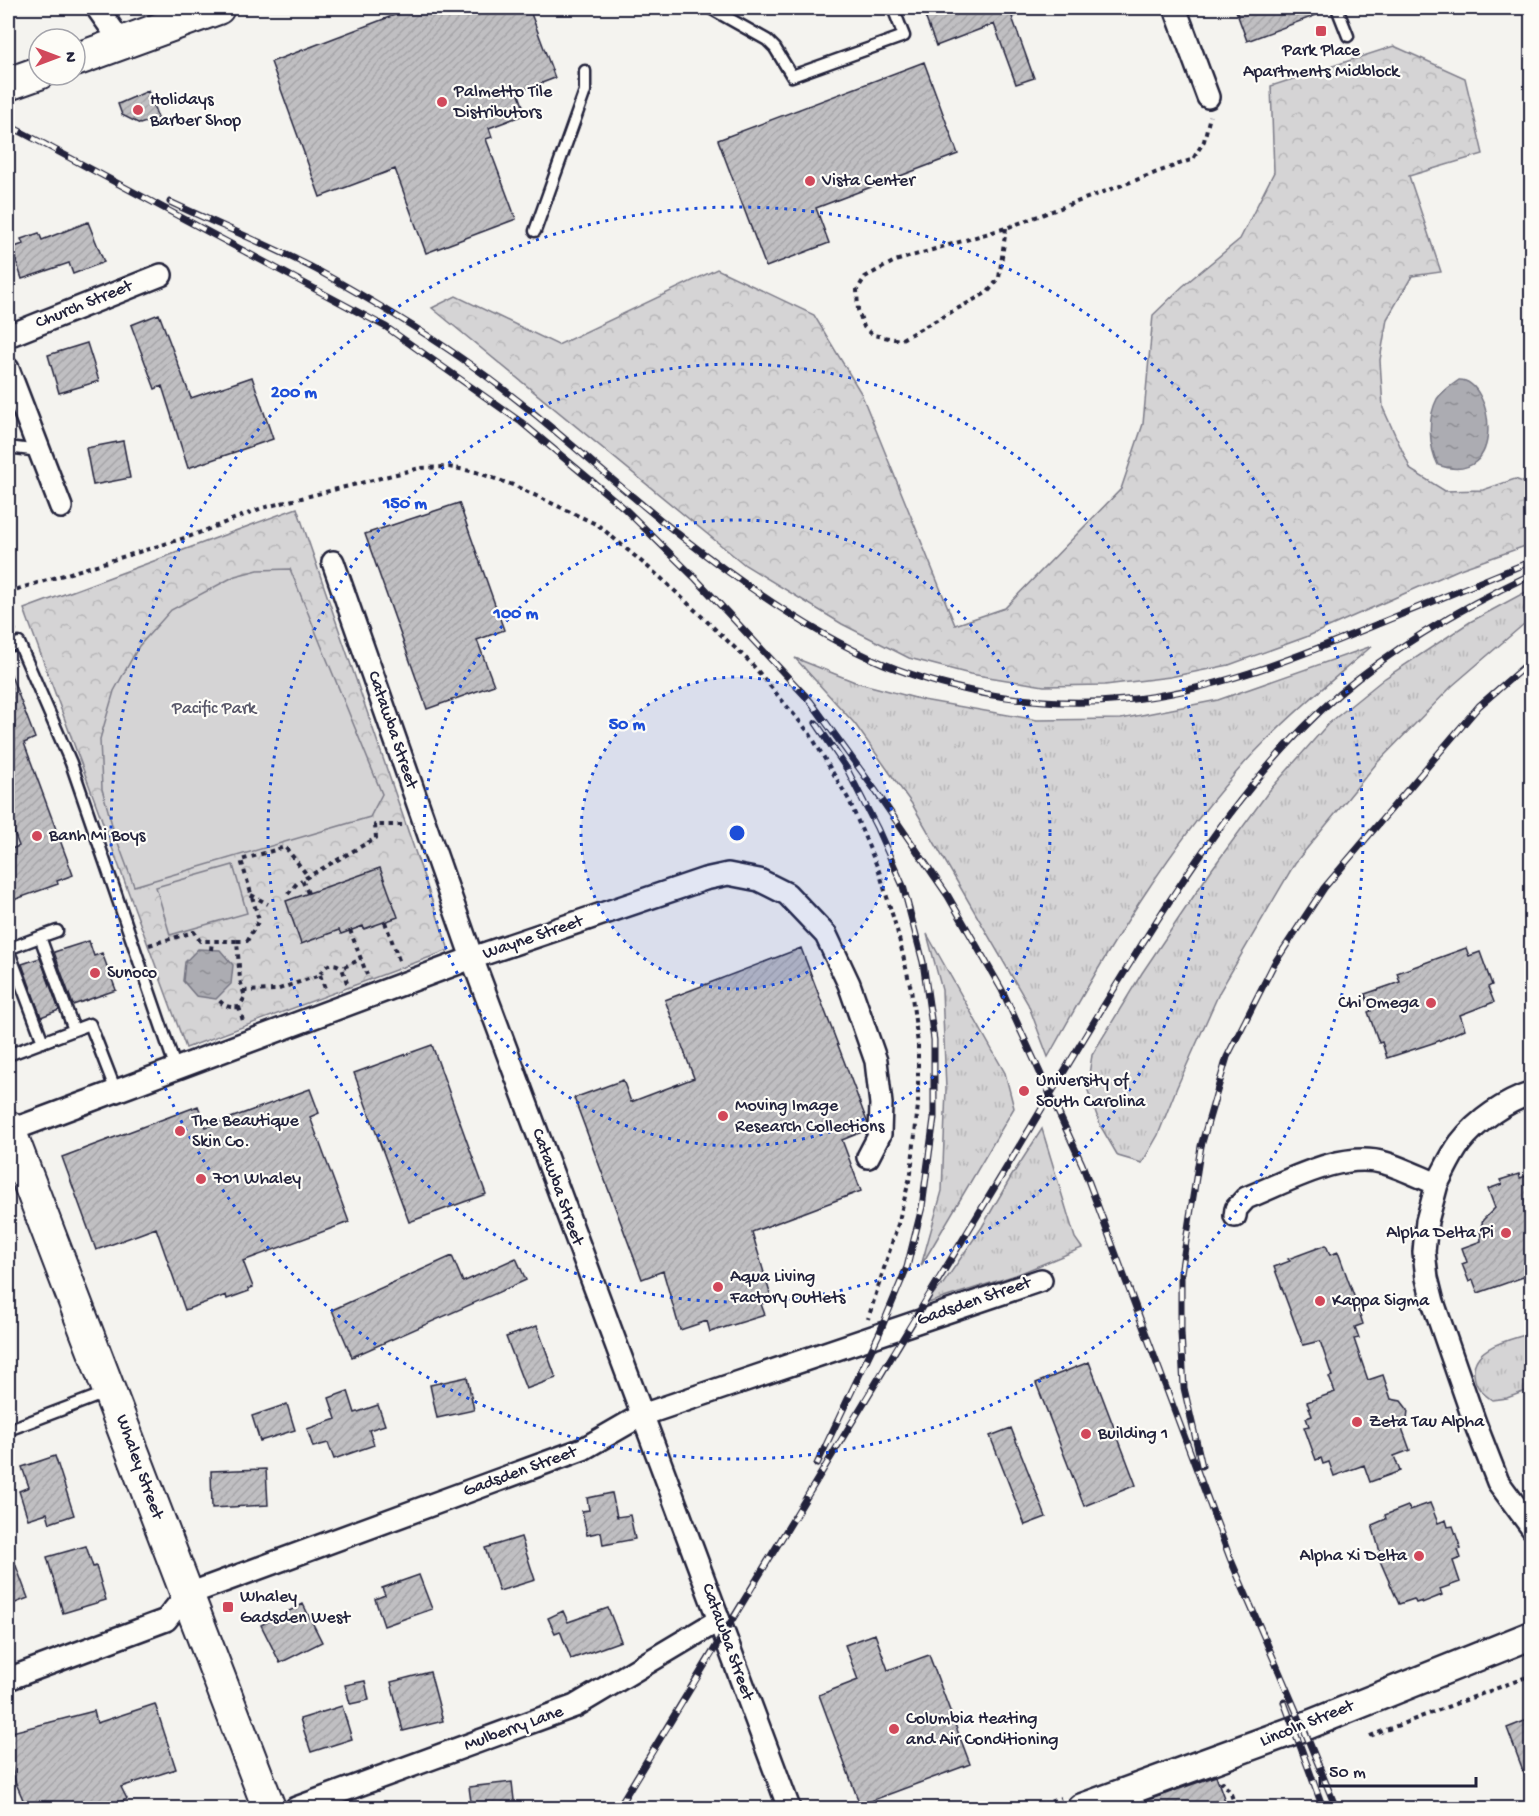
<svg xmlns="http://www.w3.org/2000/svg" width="1539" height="1816" font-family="'Gochi Hand',sans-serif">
  <defs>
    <pattern id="grass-tufts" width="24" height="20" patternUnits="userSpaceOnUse" patternTransform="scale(1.5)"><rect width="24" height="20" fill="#d5d4d5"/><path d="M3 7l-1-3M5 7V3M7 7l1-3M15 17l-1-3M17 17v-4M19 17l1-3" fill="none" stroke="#b7b6b8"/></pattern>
    <pattern id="forest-crowns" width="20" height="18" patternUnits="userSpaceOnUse" patternTransform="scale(1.5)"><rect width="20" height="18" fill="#d5d4d5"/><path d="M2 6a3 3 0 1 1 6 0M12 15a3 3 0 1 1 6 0" fill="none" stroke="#b7b6b8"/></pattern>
    <pattern id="water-ripples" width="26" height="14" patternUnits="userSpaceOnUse" patternTransform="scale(1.5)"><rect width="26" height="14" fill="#acacb2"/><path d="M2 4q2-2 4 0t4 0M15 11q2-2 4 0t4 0" fill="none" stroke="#8c8c92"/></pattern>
    <pattern id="building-hatch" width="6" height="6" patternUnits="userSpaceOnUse" patternTransform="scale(1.5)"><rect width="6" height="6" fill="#c0bfc2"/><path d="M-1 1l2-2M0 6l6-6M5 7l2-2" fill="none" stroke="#a5a4a8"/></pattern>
  </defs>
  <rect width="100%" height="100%" fill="#f4f3ef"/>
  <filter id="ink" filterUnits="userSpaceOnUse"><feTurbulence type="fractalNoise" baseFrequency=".0167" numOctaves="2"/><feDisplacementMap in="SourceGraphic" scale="12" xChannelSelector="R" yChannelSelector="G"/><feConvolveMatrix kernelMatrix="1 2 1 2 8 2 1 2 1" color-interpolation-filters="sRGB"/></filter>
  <g filter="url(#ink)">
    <!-- grass -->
    <path fill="url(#grass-tufts)" stroke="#7c7b88" stroke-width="1.5" d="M1531 589V618L1452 686 1376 764 1295 863 1220 991 1177 1087 1158 1135 1142 1163 1118 1156 1101 1127 1087 1088 1092 1055 1142 973 1212 869 1269 791 1328 724 1385 678 1470 622Z
      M1372 646C1331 681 1289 716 1251 756 1169 845 1106 952 1048 1057L1028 1004 912 804 855 724 795 658 855 682 923 700 1037 720 1121 719 1218 700Z
      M927 934 1005 1073 1014 1108 921 1266 942 1191 946 1089 942 990Z
      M1042 1129 1075 1238 1082 1248 1016 1275 928 1303 931 1296 943 1284 982 1227 1011 1177Z
      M1531 1333V1389L1507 1398 1492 1400C1482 1393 1475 1387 1474 1374 1471 1346 1511 1340 1531 1333Z"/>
    <!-- forest -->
    <path fill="url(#forest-crowns)" stroke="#7c7b88" stroke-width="1.5" d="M1394 46 1465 78 1483 154 1409 176 1441 272 1412 276 1387 319 1380 360 1383 408 1411 470 1445 491 1483 490 1515 479 1531 485V544L1460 569 1306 637 1229 665 1170 677 1105 685 1044 686 970 674 909 658 842 624 745 565 432 308 456 296 558 345 717 269 814 315 861 393 955 625 1005 608 1121 489 1143 424 1153 315 1183 286 1240 239 1274 172 1271 86Z
      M297 508 449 950 186 1048 24 609Z"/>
    <!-- pitch -->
    <path fill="#d5d4d5" stroke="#7c7b88" stroke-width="1.5" d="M290 569 382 794 370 817 134 886 114 832 102 789 100 739 114 691 139 646 171 610 235 576 258 570Z
      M233 865 247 913 170 935 156 887Z"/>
    <!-- water -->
    <path fill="url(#water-ripples)" stroke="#757582" stroke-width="1.5" d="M1459 380C1494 379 1508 489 1438 465 1429 447 1427 418 1437 399 1442 391 1452 385 1459 380Z
      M198 949 220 950 233 965 231 984 216 999 196 996 183 981 185 962Z"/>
    <!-- building -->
    <path fill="url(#building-hatch)" stroke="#22223b" stroke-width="1.5" d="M413 8H529L555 78 518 92 526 114 489 128 492 137 486 139 516 219 426 253 395 169 320 197 271 62Z
      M922 8H1034L1012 17 1034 78 1016 84 994 24 936 46Z
      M1235 8H1330V10L1247 41Z
      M924 62 958 154 816 208 829 243 766 267 718 140Z
      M148 91 158 118 140 124 122 115 118 104Z
      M88 222 104 262 73 274 69 263 22 279 12 248 23 244 21 239 39 233 42 240Z
      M159 314 191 398 252 377 273 439 188 468 162 386 155 389 131 325Z
      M87 343 99 381 59 393 48 355Z
      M123 441 130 478 93 485 86 448Z
      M459 503 504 630 477 640 494 685 427 709 365 534Z
      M8 670H9L35 738 24 743 73 875 57 881 58 884 8 902V850L19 846 12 827 14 826 8 807Z
      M380 868 398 917 364 929 363 926 341 934 339 930 301 944 286 901Z
      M89 941 94 956 102 953 116 990 73 1005 54 952Z
      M801 948 868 1124 867 1130 842 1140 861 1191 752 1232 772 1300 761 1304 765 1315 710 1332 707 1321 680 1330 663 1271 642 1279 574 1098 623 1080 631 1102 694 1078 665 1000Z
      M1466 948 1469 956 1480 952 1492 985 1488 987 1494 1002 1460 1015 1465 1029 1436 1042 1387 1058 1382 1042 1379 1043 1368 1012 1371 1011 1365 994 1400 982 1397 973Z
      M40 958 59 1010 41 1017 22 964Z
      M432 1045 486 1194 409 1222 354 1073Z
      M310 1089 319 1113 310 1117 349 1222 243 1261 253 1287 248 1289 249 1291 227 1299 226 1295 185 1310 156 1228 96 1250 62 1157 198 1106 206 1127Z
      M1519 1174 1520 1178 1532 1174V1274L1478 1293 1473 1280 1469 1282 1462 1264 1467 1262 1462 1248 1481 1241 1480 1230 1483 1220 1495 1208 1488 1189 1502 1184 1500 1180Z
      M1326 1245 1330 1255 1338 1252 1354 1296 1363 1324 1355 1327 1359 1338 1354 1339 1368 1380 1383 1375 1391 1399 1401 1401 1408 1410 1407 1419 1402 1428 1410 1450 1394 1456 1400 1471 1370 1482 1364 1465 1334 1476 1329 1462 1323 1464 1321 1458 1316 1460 1304 1427 1309 1426 1306 1418 1312 1416 1307 1402 1335 1392 1329 1377 1332 1376 1320 1341 1303 1345 1274 1267 1290 1261 1288 1259Z
      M452 1256 463 1282 516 1258 526 1280 352 1357 332 1310Z
      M537 1326 556 1378 526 1389 506 1337Z
      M1089 1362 1136 1485 1084 1506 1036 1383Z
      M467 1377 474 1410 437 1418 430 1385Z
      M348 1391 355 1413 378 1405 385 1425 369 1430 374 1445 334 1459 328 1443 313 1447 307 1429 336 1419 329 1398Z
      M287 1404 295 1430 260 1441 252 1416Z
      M1011 1428 1046 1517 1025 1525 990 1436Z
      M55 1456 74 1515 50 1523 47 1513 28 1519 19 1491 29 1487 22 1467Z
      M266 1469 268 1505 212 1508 211 1471Z
      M612 1493 617 1517 630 1515 635 1539 603 1545 601 1532 587 1535 582 1511 589 1510 587 1498Z
      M1430 1503 1438 1523 1446 1520 1448 1527 1453 1526 1461 1549 1458 1550 1461 1558 1453 1561 1460 1582 1440 1589 1442 1595 1422 1603V1601L1416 1603 1414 1599 1399 1604 1377 1554 1380 1552 1372 1525 1386 1519 1385 1515 1408 1506 1410 1510Z
      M521 1537 535 1580 499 1591 485 1548Z
      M86 1546 93 1567 96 1566 106 1600 63 1613 47 1557Z
      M9 1547 28 1598 8 1606V1548Z
      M419 1575 432 1609 384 1626 375 1599 385 1595 382 1588Z
      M303 1604 322 1642 280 1663 261 1625Z
      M608 1608 621 1641 571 1659 560 1631 555 1633 548 1618 563 1611 568 1622Z
      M875 1634 888 1670 929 1655 970 1764 860 1805 819 1695 858 1680 845 1645Z
      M430 1672 443 1721 403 1731 391 1682Z
      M365 1681 369 1700 350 1704 345 1685Z
      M155 1704 176 1769 121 1787 127 1799 105 1809H27L15 1781 8 1752V1733L94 1711 97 1723Z
      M342 1706 352 1739 311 1752 300 1719Z
      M1532 1718V1788L1530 1789 1507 1728Z
      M1216 1776 1228 1809H1129L1134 1805Z
      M512 1782 515 1809H472L469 1787Z"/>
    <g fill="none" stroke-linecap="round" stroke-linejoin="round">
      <defs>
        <path id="service" d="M710 8 767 40 775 48 792 76 904 36 893 8
          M1337 8 1348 36
          M535 231 585 91V71
          M8 447 39 451
          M8 646 19 643 71 763 176 1069
          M40 937 57 931
          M8 949 40 937 74 1030
          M8 949 43 1042
          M8 1055 90 1024 116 1091
          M8 1430 108 1392"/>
        <path id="minor" d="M97 8 122 43
          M1175 8 1208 97
          M8 336 161 275
          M8 369 61 507
          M333 562 472 958 789 1808
          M9 1131 472 958 705 879 728 874 759 880 787 894 826 935 849 984 876 1061 881 1104 880 1134 868 1157
          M1437 1184 1427 1221 1424 1252 1427 1278 1433 1302 1475 1423 1498 1482 1532 1528
          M1235 1216 1236 1209 1246 1198C1287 1182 1341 1150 1385 1163 1402 1168 1420 1177 1437 1184 1444 1171 1451 1155 1460 1143 1478 1120 1505 1102 1532 1093
          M8 1679 166 1620 186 1595 583 1449 642 1415 1041 1280
          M296 1808 575 1706 719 1620"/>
        <path id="tertiary" d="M1081 1808 1303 1727 1532 1635"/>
        <path id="secondary" d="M75 60 218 8
          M8 84 39 73
          M8 1127 269 1808"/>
      </defs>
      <!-- service casing -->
      <use href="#service" stroke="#22223b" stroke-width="15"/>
      <!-- minor casing -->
      <use href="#minor" stroke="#22223b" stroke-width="26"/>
      <!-- tertiary casing -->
      <use href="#tertiary" stroke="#22223b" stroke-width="32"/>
      <!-- secondary casing -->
      <use href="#secondary" stroke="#22223b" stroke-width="36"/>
      <!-- path -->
      <path stroke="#22223b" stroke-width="4" stroke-dasharray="4.5 4.5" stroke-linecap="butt" d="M1006 228 999 278 988 292 900 340 873 335 864 327 858 310 857 290 865 277 895 261 1006 228 1193 159 1204 141 1210 116
        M8 592 191 536 262 508 420 468 449 467 476 472 513 485 598 525 661 578 751 663 810 734 849 800 879 871 897 930 911 989 918 1044V1105L911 1173 898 1224 868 1319
        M8 612 15 631
        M308 893 302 880 376 838 375 825H405
        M288 894 298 882 302 880
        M251 895 268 904
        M385 922 400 963
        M350 930 367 975
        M237 941H247L259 920 241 860 285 847 308 876
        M149 945 194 932 200 941H237L240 980 245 997 239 1007C228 1008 224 1006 217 998
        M211 950 212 941
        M320 975 326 991
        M347 983 342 968 361 959
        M243 991 276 990 320 975C324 965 333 960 342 968
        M239 1007 243 1021
        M1370 1736 1532 1675
        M1220 1784 1223 1782 1231 1794 1236 1808
        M1034 1808 1061 1798"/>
      <!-- service -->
      <use href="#service" stroke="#fdfcf7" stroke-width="10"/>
      <!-- minor -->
      <use href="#minor" stroke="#fdfcf7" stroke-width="21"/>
      <!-- tertiary -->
      <use href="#tertiary" stroke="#fdfcf7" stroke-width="27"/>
      <!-- secondary -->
      <use href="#secondary" stroke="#fdfcf7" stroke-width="32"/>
      <defs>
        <path id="rail" d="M8 125 50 147
          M44 144 386 327 521 422 624 508 696 579 811 702 875 790 948 896 1002 990 1082 1164 1230 1558 1303 1727 1336 1808
          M170 202C219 225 269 245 317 270 366 297 415 326 461 358 539 412 608 479 682 537 741 583 816 636 884 664 959 695 1045 708 1125 700 1210 692 1290 660 1368 628 1422 606 1477 583 1532 561
          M816 723 847 769 877 828 903 886 923 962 934 1040V1118L922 1207 907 1267 879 1334 817 1464
          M1202 1466 1184 1388 1181 1332V1273L1201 1146 1227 1057 1274 964 1324 888 1479 706 1532 660
          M1284 1702 1323 1808
          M618 1808C739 1610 858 1411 979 1213 1032 1126 1083 1038 1137 952 1195 859 1257 766 1339 694 1395 646 1465 606 1532 574"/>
      </defs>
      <!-- rail casing -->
      <use href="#rail" stroke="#22223b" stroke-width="7"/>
      <!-- rail -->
      <use href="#rail" stroke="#fdfcf7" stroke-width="4.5" stroke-dasharray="14" stroke-linecap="butt"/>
    </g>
  </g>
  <!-- distance rings -->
  <circle cx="737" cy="833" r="156" fill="#1d4ed8" fill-opacity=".12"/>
  <g fill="none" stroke="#1d4ed8" stroke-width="3" stroke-dasharray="3 6">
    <circle cx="737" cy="833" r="156"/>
    <circle cx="737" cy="833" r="313"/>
    <circle cx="737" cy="833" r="469"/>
    <circle cx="737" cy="833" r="626"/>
  </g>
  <!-- markers -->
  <g fill="#d1495b" stroke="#fdfcf7" stroke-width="2">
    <rect x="1315" y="25" width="12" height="12" rx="3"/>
    <circle cx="442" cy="102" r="6"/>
    <circle cx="138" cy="110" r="6"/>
    <circle cx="810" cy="181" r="6"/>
    <circle cx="37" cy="836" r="6"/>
    <circle cx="95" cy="973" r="6"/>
    <circle cx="1431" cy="1003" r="6"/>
    <circle cx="1024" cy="1091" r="6"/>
    <circle cx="723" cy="1116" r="6"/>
    <circle cx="180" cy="1131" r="6"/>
    <circle cx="201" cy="1179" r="6"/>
    <circle cx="1506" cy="1233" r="6"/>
    <circle cx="718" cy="1287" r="6"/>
    <circle cx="1320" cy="1301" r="6"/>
    <circle cx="1357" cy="1422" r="6"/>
    <circle cx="1086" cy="1434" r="6"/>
    <circle cx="1419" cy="1556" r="6"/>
    <rect x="222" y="1601" width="12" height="12" rx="3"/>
    <circle cx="894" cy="1729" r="6"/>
  </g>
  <g text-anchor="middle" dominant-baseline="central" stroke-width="4.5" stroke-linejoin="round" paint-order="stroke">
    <!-- poi labels -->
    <g font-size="18" fill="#22223b" stroke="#fdfcf7" text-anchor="start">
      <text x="1321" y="51" text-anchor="middle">Park Place<tspan x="1321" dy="21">Apartments Midblock</tspan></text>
      <text x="454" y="92">Palmetto Tile<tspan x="454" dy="21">Distributors</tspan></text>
      <text x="150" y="100">Holidays<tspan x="150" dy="21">Barber Shop</tspan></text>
      <text x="822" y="181">Vista Center</text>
      <text x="49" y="836">Banh Mi Boys</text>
      <text x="107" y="973">Sunoco</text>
      <text x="1419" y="1003" text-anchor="end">Chi Omega</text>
      <text x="1036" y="1081">University of<tspan x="1036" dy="21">South Carolina</tspan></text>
      <text x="735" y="1106">Moving Image<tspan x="735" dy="21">Research Collections</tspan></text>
      <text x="192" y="1121">The Beautique<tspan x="192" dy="21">Skin Co.</tspan></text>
      <text x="213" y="1179">701 Whaley</text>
      <text x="1494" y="1233" text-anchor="end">Alpha Delta Pi</text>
      <text x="730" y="1277">Aqua Living<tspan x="730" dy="21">Factory Outlets</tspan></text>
      <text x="1332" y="1301">Kappa Sigma</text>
      <text x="1369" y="1422">Zeta Tau Alpha</text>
      <text x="1098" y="1434">Building 1</text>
      <text x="1407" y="1556" text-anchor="end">Alpha Xi Delta</text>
      <text x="240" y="1597">Whaley<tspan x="240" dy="21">Gadsden West</tspan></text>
      <text x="906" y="1719">Columbia Heating<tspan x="906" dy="21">and Air Conditioning</tspan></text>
    </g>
    <!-- street labels -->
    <g font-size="18" fill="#22223b" stroke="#fdfcf7">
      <text transform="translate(84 305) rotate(-22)">Church Street</text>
      <text transform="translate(392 730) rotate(71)">Catawba Street</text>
      <text transform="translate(533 938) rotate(-19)">Wayne Street</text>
      <text transform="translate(557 1187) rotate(70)">Catawba Street</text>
      <text transform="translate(974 1302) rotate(-19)">Gadsden Street</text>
      <text transform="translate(139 1467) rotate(70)">Whaley Street</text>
      <text transform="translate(520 1472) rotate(-20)">Gadsden Street</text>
      <text transform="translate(727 1642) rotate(70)">Catawba Street</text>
      <text transform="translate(1307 1724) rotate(-22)">Lincoln Street</text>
      <text transform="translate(514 1729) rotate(-20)">Mulberry Lane</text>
    </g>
    <!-- park labels -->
    <g font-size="18" fill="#585769" stroke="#fdfcf7">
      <text x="214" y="709">Pacific Park</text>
    </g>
  </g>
  <circle cx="737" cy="833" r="9" fill="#1d4ed8" stroke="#fdfcf7" stroke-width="3"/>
  <g font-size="18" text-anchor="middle" font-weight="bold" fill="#1d4ed8" stroke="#fdfcf7" stroke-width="4.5" stroke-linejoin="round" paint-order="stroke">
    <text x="294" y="397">200 m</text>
    <text x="405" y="508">150 m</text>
    <text x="516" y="618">100 m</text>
    <text x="627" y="729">50 m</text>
  </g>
  <!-- margin -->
  <rect width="1539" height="1816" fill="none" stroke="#fdfcf7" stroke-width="30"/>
  <rect x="15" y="15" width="1509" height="1786" fill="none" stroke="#22223b" stroke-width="2" filter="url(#ink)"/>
  <!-- north arrow -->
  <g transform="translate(57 57) rotate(90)"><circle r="28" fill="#fdfcf7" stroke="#a5a5ac" stroke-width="1.5"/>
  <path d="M0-4.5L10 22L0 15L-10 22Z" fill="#d1495b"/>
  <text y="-9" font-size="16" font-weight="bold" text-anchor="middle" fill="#22223b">N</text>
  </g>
  <!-- scale -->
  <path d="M1320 1777v9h156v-9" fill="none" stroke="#22223b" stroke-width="3"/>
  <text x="1329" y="1777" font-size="18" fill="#22223b" stroke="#fdfcf7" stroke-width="4.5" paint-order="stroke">50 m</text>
</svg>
